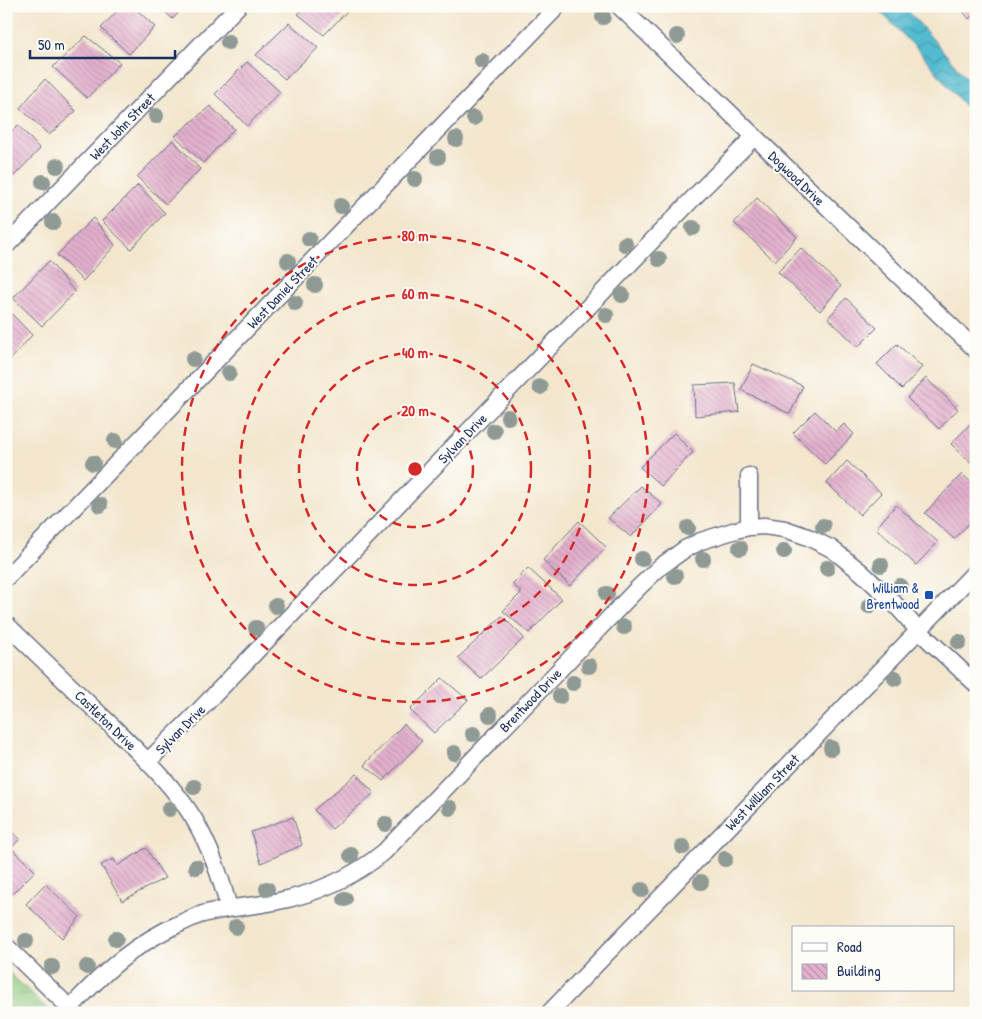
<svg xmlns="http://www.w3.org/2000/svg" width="982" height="1019" font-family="'Patrick Hand',sans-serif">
  <defs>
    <pattern id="grass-tufts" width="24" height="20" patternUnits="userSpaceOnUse" patternTransform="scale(1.25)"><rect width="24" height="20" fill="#8bc67c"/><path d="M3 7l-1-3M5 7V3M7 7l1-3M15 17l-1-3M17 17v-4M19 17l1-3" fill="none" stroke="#71a169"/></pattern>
    <pattern id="water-waves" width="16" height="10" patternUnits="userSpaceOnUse" patternTransform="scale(1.25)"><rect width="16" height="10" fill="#52bbcf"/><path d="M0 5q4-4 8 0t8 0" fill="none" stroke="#4398ab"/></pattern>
    <pattern id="building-back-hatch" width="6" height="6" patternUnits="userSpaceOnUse" patternTransform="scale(1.25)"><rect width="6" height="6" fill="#e4b1cd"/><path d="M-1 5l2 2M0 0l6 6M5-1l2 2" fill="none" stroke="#b890aa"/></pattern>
  </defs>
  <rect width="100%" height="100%" fill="#fdfcf7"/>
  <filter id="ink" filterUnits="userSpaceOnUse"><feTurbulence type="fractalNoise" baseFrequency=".02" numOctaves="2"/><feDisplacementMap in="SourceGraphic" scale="10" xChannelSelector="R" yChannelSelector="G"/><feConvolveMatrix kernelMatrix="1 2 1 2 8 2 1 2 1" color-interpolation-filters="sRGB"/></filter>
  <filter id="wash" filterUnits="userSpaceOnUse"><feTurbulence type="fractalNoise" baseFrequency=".0096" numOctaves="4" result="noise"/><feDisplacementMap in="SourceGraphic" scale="20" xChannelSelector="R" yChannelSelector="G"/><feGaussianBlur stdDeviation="1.12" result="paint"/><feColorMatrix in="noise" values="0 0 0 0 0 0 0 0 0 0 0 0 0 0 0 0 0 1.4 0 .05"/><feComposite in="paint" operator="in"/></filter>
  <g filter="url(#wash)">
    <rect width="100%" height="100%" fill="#f3e6cd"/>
    <!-- grass -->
    <path fill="url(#grass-tufts)" stroke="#537a6d" d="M6 970 52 1013H6Z"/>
    <!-- water -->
    <path fill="url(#water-waves)" stroke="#367596" d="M875 6H904L976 89V120L920 52Z"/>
    <g id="blocks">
      <!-- building -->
      <path fill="url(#building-back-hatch)" d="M122 6H133L155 27 129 54 101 28Z
        M158 6H184L173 19Z
        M306 6H352L324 35 298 14Z
        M959 6H976V12L969 19Z
        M289 23 318 48 285 79 256 55Z
        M86 36 120 63 87 98 53 67Z
        M247 62 280 92 247 126 215 94Z
        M45 79 76 111 49 135 20 108Z
        M210 106 234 129 203 163 175 136Z
        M18 125 40 149 14 176 6 168V137Z
        M173 140 200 169 166 204 137 177Z
        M138 185 165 213 131 249 102 221Z
        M757 198 797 237 775 261 734 223Z
        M93 218 115 245 83 281 57 255Z
        M801 248 841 286 820 311 778 272Z
        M49 261 75 292 42 326 13 298Z
        M846 298 877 328 858 347 828 318Z
        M6 308 32 335 6 365Z
        M897 344 922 367 902 389 877 364Z
        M753 364 803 386 790 414 741 390Z
        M926 378 958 409 939 429 907 398Z
        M735 383 739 412 695 416 694 385Z
        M815 411 836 432 844 424 854 434 825 464 793 433Z
        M974 420 976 422V467L951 444Z
        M674 433 693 452 661 486 640 467Z
        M847 461 881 493 860 515 827 483Z
        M962 474 976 487V516L954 539 925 513Z
        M641 486 662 504 631 537 608 518Z
        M896 505 938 542 916 565 876 528Z
        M579 521 606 547 570 586 543 560Z
        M528 568 562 599 529 633 503 611 522 592 512 584Z
        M502 616 524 638 481 679 458 658Z
        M442 678 468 700 434 733 410 710Z
        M404 724 422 741 383 781 364 765Z
        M356 774 374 793 332 829 314 810Z
        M293 817 302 845 261 863 251 832Z
        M6 827 20 839 11 848 35 871 12 894 6 888Z
        M146 848 165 878 122 901 101 865 114 859 117 866Z
        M45 884 80 917 62 938 26 904Z"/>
    </g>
  </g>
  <g filter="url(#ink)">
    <use href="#blocks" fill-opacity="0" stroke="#676f85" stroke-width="1"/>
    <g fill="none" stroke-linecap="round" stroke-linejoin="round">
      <defs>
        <path id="minor" d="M619 6 976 350
          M6 246 238 6
          M749 476V527
          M6 578 558 6
          M6 624C40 657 74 690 108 722 139 753 171 782 194 819 211 849 220 875 229 908
          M148 761 188 722 703 188 754 137
          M6 946 75 1013
          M70 1008C104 972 135 943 181 923 188 920 195 916 203 914 226 907 250 907 274 902 316 894 351 879 384 852L637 589 660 567 685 549 701 541 736 530 749 527 764 526 785 529 808 537 832 549 861 572 893 602 918 630 976 684
          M549 1013 976 571"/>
      </defs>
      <!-- minor casing -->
      <use href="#minor" stroke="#676f85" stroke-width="19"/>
      <!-- minor -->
      <use href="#minor" stroke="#fff" stroke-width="16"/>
    </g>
    <!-- trees -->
    <g fill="#8f9a95">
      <circle cx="603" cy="17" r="8"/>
      <circle cx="677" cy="36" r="8"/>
      <circle cx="228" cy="42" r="8"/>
      <circle cx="482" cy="61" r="8"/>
      <circle cx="156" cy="116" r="8"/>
      <circle cx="474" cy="118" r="8"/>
      <circle cx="456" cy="139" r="8"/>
      <circle cx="438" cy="157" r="8"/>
      <circle cx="57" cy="166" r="8"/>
      <circle cx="415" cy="179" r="8"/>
      <circle cx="43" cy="182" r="8"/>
      <circle cx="341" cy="206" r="8"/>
      <circle cx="53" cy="222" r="8"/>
      <circle cx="693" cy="228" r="8"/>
      <circle cx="309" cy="239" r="8"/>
      <circle cx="625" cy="244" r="8"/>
      <circle cx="659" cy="259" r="8"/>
      <circle cx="288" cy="261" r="8"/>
      <circle cx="315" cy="285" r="8"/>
      <circle cx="622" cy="295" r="8"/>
      <circle cx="295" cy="303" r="8"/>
      <circle cx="606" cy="315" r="8"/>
      <circle cx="193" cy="359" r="8"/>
      <circle cx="229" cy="373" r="8"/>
      <circle cx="540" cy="387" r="8"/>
      <circle cx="508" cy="417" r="8"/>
      <circle cx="494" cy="431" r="8"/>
      <circle cx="115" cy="441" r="8"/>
      <circle cx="93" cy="463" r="8"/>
      <circle cx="100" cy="505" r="8"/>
      <circle cx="823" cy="526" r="8"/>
      <circle cx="688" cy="528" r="8"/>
      <circle cx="740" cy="548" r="8"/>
      <circle cx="784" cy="551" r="8"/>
      <circle cx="642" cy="559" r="8"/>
      <circle cx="703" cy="559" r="8"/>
      <circle cx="881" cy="565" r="8"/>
      <circle cx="827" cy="568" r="8"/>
      <circle cx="675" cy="576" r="8"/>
      <circle cx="900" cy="586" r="8"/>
      <circle cx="607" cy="594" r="8"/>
      <circle cx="276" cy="606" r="8"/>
      <circle cx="869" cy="606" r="8"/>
      <circle cx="624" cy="627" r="8"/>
      <circle cx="256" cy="628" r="8"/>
      <circle cx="959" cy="642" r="8"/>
      <circle cx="589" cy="666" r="8"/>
      <circle cx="895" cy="678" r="8"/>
      <circle cx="573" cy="683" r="8"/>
      <circle cx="560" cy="696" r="8"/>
      <circle cx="490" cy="715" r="8"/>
      <circle cx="473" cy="734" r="8"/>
      <circle cx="831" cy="748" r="8"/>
      <circle cx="454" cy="753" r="8"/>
      <circle cx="194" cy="787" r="8"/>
      <circle cx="450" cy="808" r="8"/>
      <circle cx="169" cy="809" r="8"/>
      <circle cx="385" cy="824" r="8"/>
      <circle cx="683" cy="847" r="8"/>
      <circle cx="351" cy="855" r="8"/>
      <circle cx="725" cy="859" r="8"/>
      <circle cx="196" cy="867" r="8"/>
      <circle cx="701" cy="882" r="8"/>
      <circle cx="267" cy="889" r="8"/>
      <circle cx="642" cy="890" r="8"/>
      <circle cx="345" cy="899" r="8"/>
      <circle cx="236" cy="927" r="8"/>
      <circle cx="116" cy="939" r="8"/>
      <circle cx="26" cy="941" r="8"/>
      <circle cx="52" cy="967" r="8"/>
      <circle cx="87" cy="967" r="8"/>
    </g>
  </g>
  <!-- distance rings -->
  <g fill="none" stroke="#d62828" stroke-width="2.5" stroke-dasharray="9 6">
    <circle cx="415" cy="469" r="58"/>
    <circle cx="415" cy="469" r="116"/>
    <circle cx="415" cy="469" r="175"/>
    <circle cx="415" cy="469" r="233"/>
  </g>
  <!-- markers -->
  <rect fill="#1a4fb4" stroke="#fdfcf7" stroke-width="2" x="924" y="590" width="10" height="10" rx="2.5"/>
  <g text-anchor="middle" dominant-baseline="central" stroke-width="4" stroke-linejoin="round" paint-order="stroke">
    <!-- street labels -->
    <g font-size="14" fill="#1b2f5e" stroke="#fdfcf7">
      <text transform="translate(122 126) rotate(-46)">West John Street</text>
      <text transform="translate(797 178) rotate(44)">Dogwood Drive</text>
      <text transform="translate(282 292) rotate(-46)">West Daniel Street</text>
      <text transform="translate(462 438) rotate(-46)">Sylvan Drive</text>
      <text transform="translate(530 700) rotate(-46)">Brentwood Drive</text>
      <text transform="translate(106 720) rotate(44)">Castleton Drive</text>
      <text transform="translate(180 729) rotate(-45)">Sylvan Drive</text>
      <text transform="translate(762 792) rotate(-46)">West William Street</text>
    </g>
    <!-- transit labels -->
    <g font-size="14" fill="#164399" stroke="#fdfcf7" text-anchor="end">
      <text x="919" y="587">William &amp;<tspan x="919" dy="16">Brentwood</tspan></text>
    </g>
  </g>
  <circle cx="415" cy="469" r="8" fill="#d62828" stroke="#fdfcf7" stroke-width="2.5"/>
  <g font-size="15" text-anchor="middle" font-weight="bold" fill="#d62828" stroke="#fdfcf7" stroke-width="4" stroke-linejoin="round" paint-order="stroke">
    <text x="415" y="241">80 m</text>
    <text x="415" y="299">60 m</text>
    <text x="415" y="358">40 m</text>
    <text x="415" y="416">20 m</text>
  </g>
  <!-- margin -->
  <rect width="982" height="1019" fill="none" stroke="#fdfcf7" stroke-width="25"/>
  <!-- legend -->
  <rect x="792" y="926" width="162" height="65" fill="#fdfcf7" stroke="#a3aaba"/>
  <rect x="802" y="943" width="25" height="8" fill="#ffffff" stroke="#a3aaba"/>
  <text x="837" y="952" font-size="15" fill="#1b2f5e">Road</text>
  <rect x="802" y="964" width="25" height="15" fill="url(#building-back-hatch)" stroke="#a3aaba"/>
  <text x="837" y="976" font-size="15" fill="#1b2f5e">Building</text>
  <!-- scale -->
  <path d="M30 50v8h145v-8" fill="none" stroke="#1b2f5e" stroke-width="2.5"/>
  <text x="38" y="50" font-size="15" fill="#1b2f5e" stroke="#fdfcf7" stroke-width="4" paint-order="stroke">50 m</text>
</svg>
